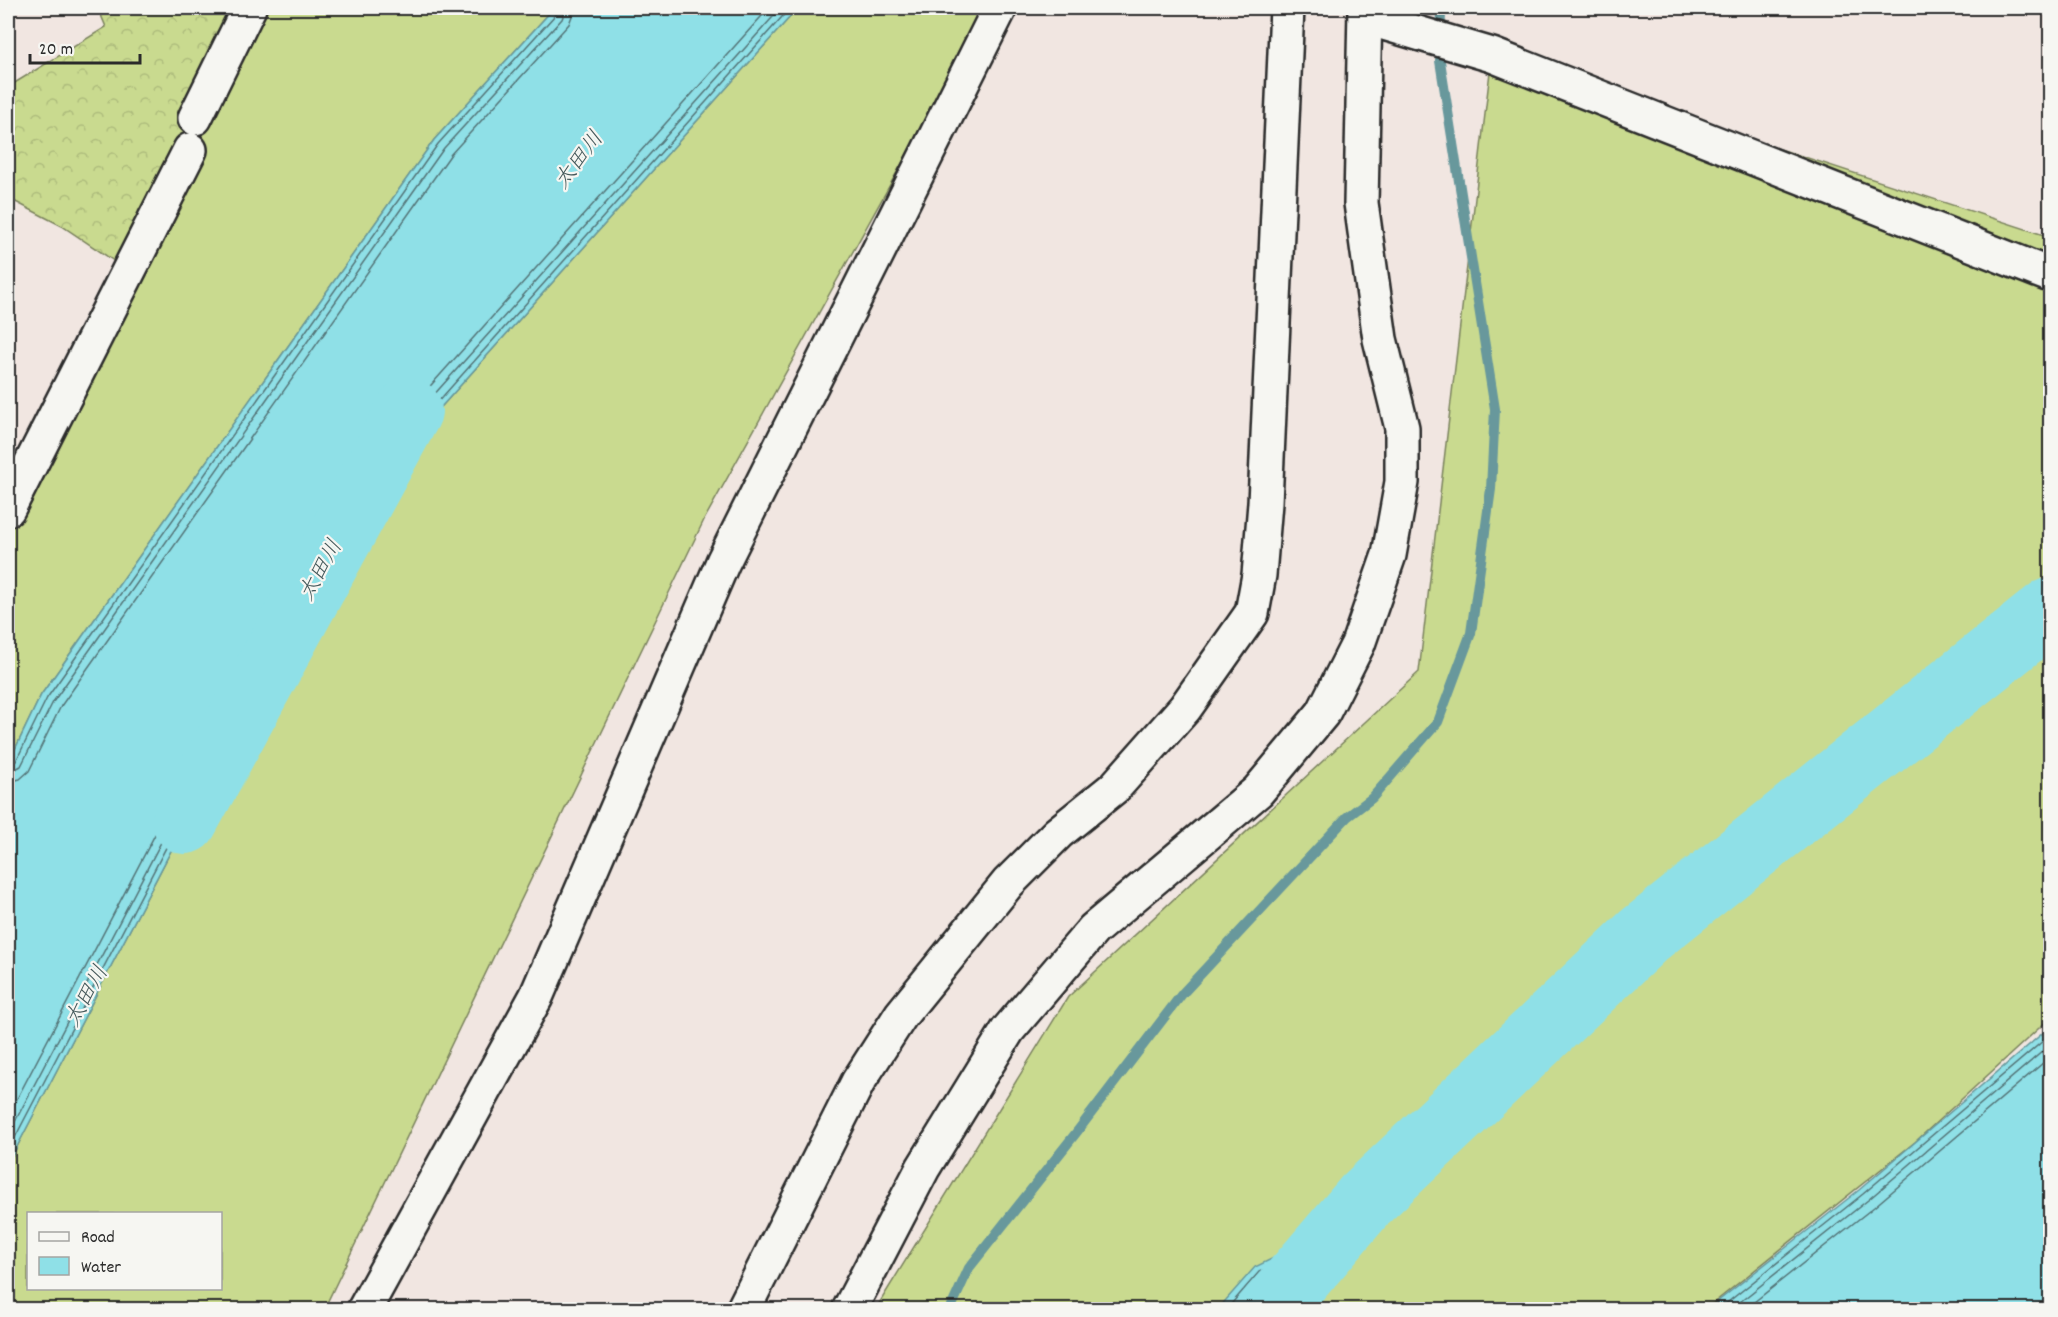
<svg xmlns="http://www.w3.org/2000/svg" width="2058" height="1317" font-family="Dekko,'Klee One',sans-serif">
  <defs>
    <pattern id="forest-crowns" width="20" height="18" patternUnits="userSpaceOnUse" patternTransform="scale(1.5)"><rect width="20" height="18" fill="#c9da8f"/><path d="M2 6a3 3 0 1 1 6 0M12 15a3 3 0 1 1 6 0" fill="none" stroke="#adbb7c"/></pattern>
  </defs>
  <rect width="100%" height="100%" fill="#f1e6e1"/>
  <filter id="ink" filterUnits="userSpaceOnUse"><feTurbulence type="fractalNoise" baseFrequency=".0167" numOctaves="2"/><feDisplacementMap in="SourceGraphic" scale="12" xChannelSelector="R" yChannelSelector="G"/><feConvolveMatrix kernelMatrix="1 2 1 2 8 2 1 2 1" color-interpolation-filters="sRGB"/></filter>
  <g filter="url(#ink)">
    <!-- grass -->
    <path fill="#c9da8f" stroke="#7a825d" stroke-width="1.5" fill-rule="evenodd" d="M249 8H554L434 140 41 695 8 764V516Z
      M798 8H988L704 520 324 1309H8V1164L227 743 365 492ZM28 1214H220V1288H28Z
      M1492 55 2050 237V1018L1915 1142 1706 1309 875 1310 1068 997 1419 672Z"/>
    <!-- forest -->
    <path fill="url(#forest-crowns)" stroke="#7a825d" stroke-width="1.5" d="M98 8H249L195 118 129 271 62 226 8 198V87L106 27Z"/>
    <!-- water -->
    <path fill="#8fe0e7" stroke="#67989c" stroke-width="1.5" d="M554 8H798L365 492 227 743 8 1164V764L41 695 434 140Z
      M2050 1027V1309H1708L1859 1190Z
      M1346 1223 1273 1309H1218L1255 1267Z"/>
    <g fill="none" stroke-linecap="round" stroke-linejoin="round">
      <!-- shore -->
      <path stroke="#537376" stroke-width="1.5" d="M8 765 16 761 47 698 438 144 556 14 558 8
        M8 773 21 766 53 702 444 148 562 19 566 8
        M8 782 20 779 29 771 61 706 451 154 569 24 575 8
        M8 1116 208 733 346 480 769 8
        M8 1135 216 737 353 485 781 8
        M8 1151 222 740 360 489 790 8
        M1226 1310 1259 1272 1313 1247 1314 1251 1270 1303 1269 1310
        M1236 1310 1264 1278 1284 1269 1286 1273 1263 1300 1261 1310
        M1718 1310 1863 1194 2050 1035
        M1730 1310 1868 1200 2050 1045
        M1744 1310 1874 1207 2050 1057"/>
      <!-- stream -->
      <path stroke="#67989c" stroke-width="10" d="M950 1310 969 1268 1076 1133 1182 994 1347 817 1372 798 1438 722 1471 633 1491 489 1495 409 1440 61 1441 8"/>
      <!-- river -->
      <path stroke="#8fe0e7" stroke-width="66" d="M185 821 409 411
        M1271 1310 1366 1199 1644 935 2050 611"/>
      <defs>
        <path id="street" d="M1367 18 1492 55 2050 275
          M195 118 249 8
          M8 509 190 150
          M364 1310 536 997 723 562 1000 8
          M743 1310 858 1082 901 1015 1008 883 1058 833 1115 787 1185 708 1252 613 1259 575 1265 503 1287 8
          M849 1310 923 1168 1008 1030 1094 929 1258 791 1323 713 1358 644 1389 555 1402 482V428L1380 339 1361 203 1365 8"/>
      </defs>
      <!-- street casing -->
      <use href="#street" stroke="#2b2b2b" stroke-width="38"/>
      <!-- street -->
      <use href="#street" stroke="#f6f6f2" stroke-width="33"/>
    </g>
  </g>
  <g text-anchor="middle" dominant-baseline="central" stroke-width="4.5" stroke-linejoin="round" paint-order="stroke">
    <!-- water labels -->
    <g font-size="22" font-style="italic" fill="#44585a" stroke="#f6f6f2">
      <text transform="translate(580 161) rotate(-53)">太田川</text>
      <text transform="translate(322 571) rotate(-61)">太田川</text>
      <text transform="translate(88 997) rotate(-61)">太田川</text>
    </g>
  </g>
  <!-- margin -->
  <rect width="2058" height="1317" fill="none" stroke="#f6f6f2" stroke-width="30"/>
  <rect x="15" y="15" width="2028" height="1287" fill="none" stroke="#2b2b2b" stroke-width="2" filter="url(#ink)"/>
  <!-- legend -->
  <rect x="27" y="1212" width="195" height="78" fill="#f6f6f2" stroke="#a5a5a2" stroke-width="1.5"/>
  <rect x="39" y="1232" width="30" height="9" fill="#f6f6f2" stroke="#a5a5a2" stroke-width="1.5"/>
  <text x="81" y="1242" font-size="18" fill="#2b2b2b">Road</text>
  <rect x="39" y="1257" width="30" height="18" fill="#8fe0e7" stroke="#a5a5a2" stroke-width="1.5"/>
  <text x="81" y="1272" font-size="18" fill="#2b2b2b">Water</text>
  <!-- scale -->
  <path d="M30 54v9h110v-9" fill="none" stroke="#2b2b2b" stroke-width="3"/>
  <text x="39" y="54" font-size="18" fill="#2b2b2b" stroke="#f6f6f2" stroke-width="4.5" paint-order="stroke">20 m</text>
</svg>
